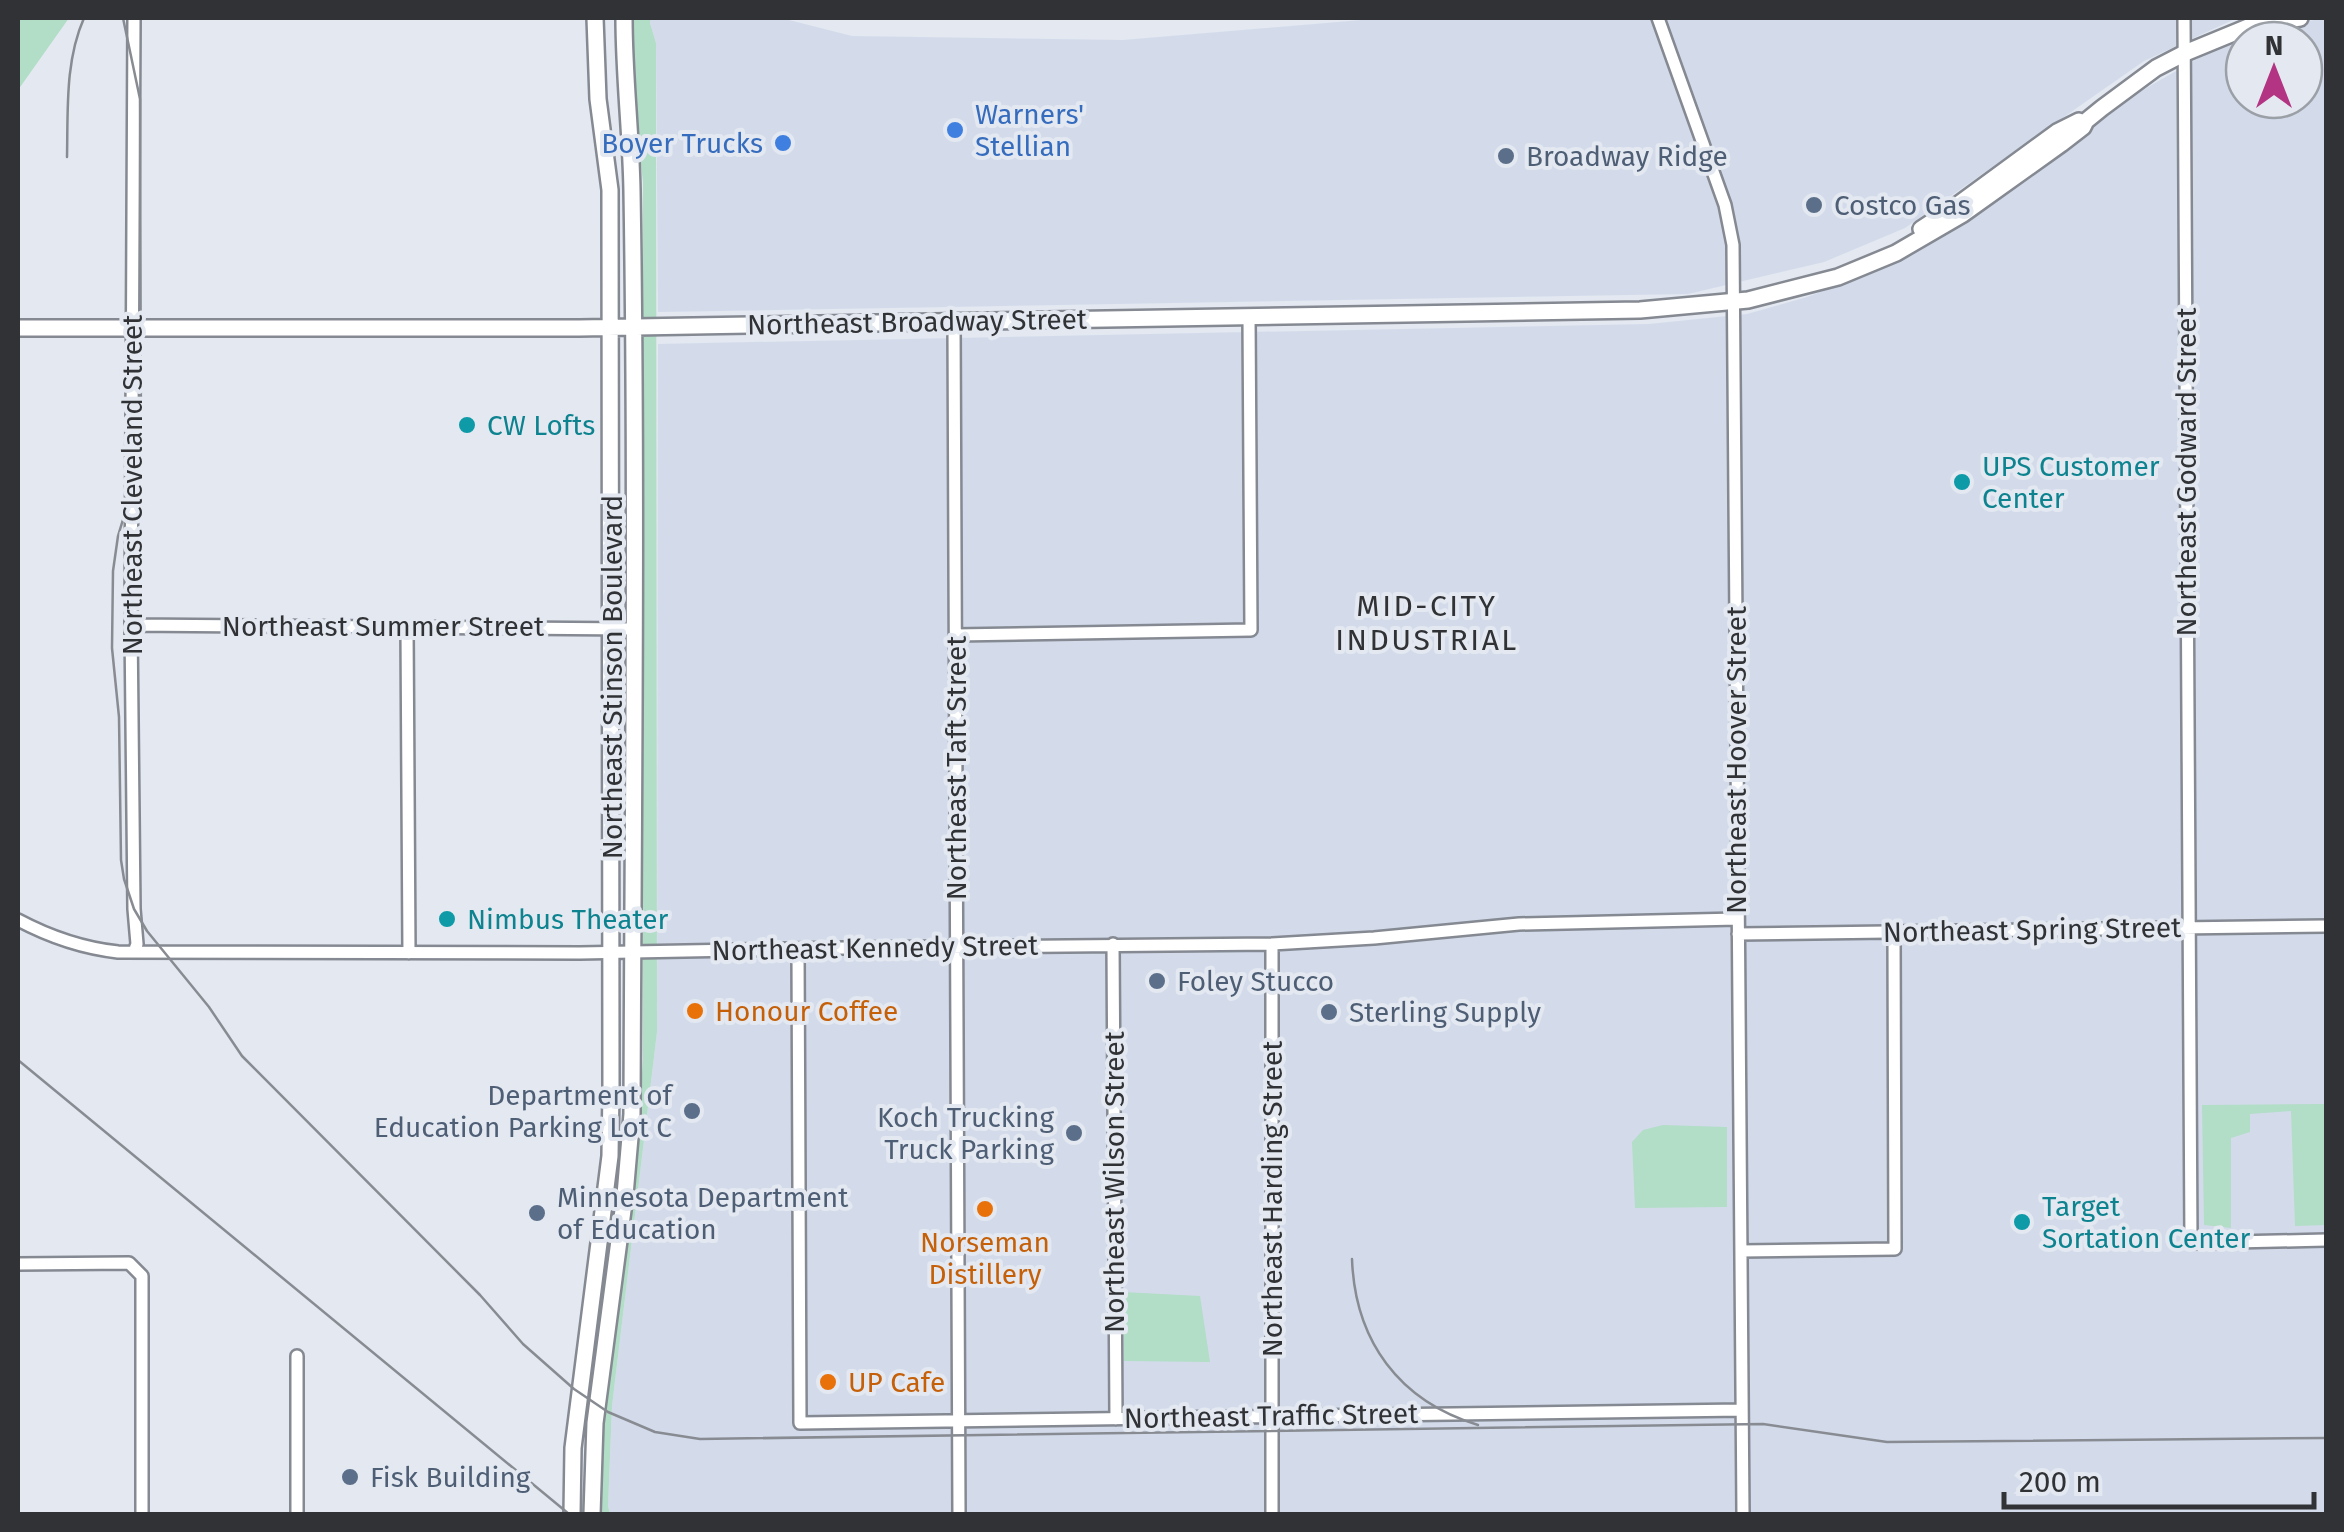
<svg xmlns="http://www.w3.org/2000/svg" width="2344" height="1532" font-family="'Fira Sans',sans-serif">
  <rect width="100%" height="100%" fill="#e3e8f1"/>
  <!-- built -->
  <path fill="#d3dbeb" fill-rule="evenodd" d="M651 18H781L852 36 1123 40 1385 18H2237L2144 61 1905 228 1824 262 1688 294 658 312 656 43 650 23Z
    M2326 18V1514H610L608 1506 612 1406 657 1032 658 344 1649 324 1747 314 1807 297 1877 271 1912 254 1978 212 2136 94 2197 59 2223 46 2286 25ZM2244 40H2304V100H2244Z"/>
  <!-- green -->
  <path fill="#b2ddc6" d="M18 18H69L18 90Z
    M631 18H651L650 23 656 43 657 1032 612 1406 608 1506 610 1514H598L600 1434 636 1157 643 1060V182L634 103Z
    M2326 1104V1225L2295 1226 2291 1111 2250 1114V1132L2231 1138V1228L2204 1225 2202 1105Z
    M1663 1125 1727 1127V1207L1635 1208 1632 1142 1643 1130Z
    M1123 1292 1200 1296 1210 1362 1124 1361Z"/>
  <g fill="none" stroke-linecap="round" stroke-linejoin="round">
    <defs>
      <path id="minor" d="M134 18 131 625 134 909 137 944 134 952
        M1658 18 1725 205 1733 245 1743 1514
        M2184 18 2191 1243 2326 1240
        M954 321 959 1514
        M131 625 634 629
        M407 627 409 953
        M955 635 1251 630 1249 316
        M18 920C50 937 82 948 118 952L580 953 844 948 1272 944 1374 938 1519 924 1737 919
        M1738 934 2326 926
        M1113 944 1116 1419
        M1272 944V1514
        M798 949 800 1423 1742 1410
        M1741 1251 1895 1249 1894 932
        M18 1264 129 1263 142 1276V1514
        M297 1356V1514"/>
      <path id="secondary" d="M2260 24 2300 18
        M1921 229 1956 206 2057 132 2079 121
        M18 328H579L1640 310 1748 300 1838 277 1896 253 1963 214 2061 144 2083 127 2086 121 2102 108 2156 68 2185 53 2270 18
        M572 1514 573 1448 610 1156 611 1088 610 190 598 99 595 18
        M592 1514 595 1423 625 1195 632 1114C633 807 637 499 632 191 631 133 624 76 624 18"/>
    </defs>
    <!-- minor casing -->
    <use href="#minor" stroke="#858992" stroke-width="16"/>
    <!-- secondary casing -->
    <use href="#secondary" stroke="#858992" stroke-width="20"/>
    <!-- minor -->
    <use href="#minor" stroke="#fff" stroke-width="11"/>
    <!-- secondary -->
    <use href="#secondary" stroke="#fff" stroke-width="15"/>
    <!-- rail -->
    <path stroke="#888c92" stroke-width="2.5" d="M123 18 140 99 141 449 139 467 118 536 113 571 112 648 119 717 121 860 124 879 134 909 147 931 209 1007 242 1056 480 1295 523 1344 574 1389 608 1412 655 1432 700 1439 1763 1424 1887 1442 2326 1438
      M67 157C68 110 65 61 84 18
      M18 1060 569 1514
      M1352 1259C1355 1341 1399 1401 1478 1425"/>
  </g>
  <!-- markers -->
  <g fill="#3f7fe0" stroke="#e3e8f1" stroke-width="4">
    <circle cx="955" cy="130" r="10"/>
    <circle cx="783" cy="143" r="10"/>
  </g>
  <g fill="#5c6f8a" stroke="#e3e8f1" stroke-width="4">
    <circle cx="1506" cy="156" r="10"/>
    <circle cx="1814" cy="205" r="10"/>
    <circle cx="1157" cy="981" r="10"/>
    <circle cx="1329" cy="1012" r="10"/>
    <circle cx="692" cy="1111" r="10"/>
    <circle cx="1074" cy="1133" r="10"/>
    <circle cx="537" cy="1213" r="10"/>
    <circle cx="350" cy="1477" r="10"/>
  </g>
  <g fill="#0f9aa8" stroke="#e3e8f1" stroke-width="4">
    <circle cx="467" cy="425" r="10"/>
    <circle cx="1962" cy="482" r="10"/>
    <circle cx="447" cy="919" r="10"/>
    <circle cx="2022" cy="1222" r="10"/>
  </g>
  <g fill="#e8710a" stroke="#e3e8f1" stroke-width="4">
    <circle cx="695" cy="1011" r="10"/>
    <circle cx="985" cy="1209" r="10"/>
    <circle cx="828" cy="1382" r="10"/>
  </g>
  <g text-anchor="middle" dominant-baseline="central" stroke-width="8" stroke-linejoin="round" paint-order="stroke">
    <!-- shop labels -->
    <g font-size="28" fill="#366cbe" stroke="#e3e8f1" text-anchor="start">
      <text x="975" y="114">Warners'<tspan x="975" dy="32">Stellian</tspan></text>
      <text x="763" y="143" text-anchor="end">Boyer Trucks</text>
    </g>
    <!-- service labels -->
    <g font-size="28" fill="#4e5e75" stroke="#e3e8f1" text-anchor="start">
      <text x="1526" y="156">Broadway Ridge</text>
      <text x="1834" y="205">Costco Gas</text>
      <text x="1177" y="981">Foley Stucco</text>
      <text x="1349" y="1012">Sterling Supply</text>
      <text x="672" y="1095" text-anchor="end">Department of<tspan x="672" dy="32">Education Parking Lot C</tspan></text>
      <text x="1054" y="1117" text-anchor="end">Koch Trucking<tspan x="1054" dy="32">Truck Parking</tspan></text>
      <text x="557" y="1197">Minnesota Department<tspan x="557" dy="32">of Education</tspan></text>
      <text x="370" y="1477">Fisk Building</text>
    </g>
    <!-- street labels -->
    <g font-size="28" fill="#303235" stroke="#e3e8f1">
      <text transform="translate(917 322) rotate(-1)">Northeast Broadway Street</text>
      <text transform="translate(2186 472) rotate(-90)">Northeast Godward Street</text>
      <text transform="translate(132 485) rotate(-90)">Northeast Cleveland Street</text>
      <text x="383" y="626">Northeast Summer Street</text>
      <text transform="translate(612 677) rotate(-90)">Northeast Stinson Boulevard</text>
      <text transform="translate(1736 760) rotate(-90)">Northeast Hoover Street</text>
      <text transform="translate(956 768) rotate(-90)">Northeast Taft Street</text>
      <text transform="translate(2032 930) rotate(-1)">Northeast Spring Street</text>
      <text transform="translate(875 948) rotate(-1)">Northeast Kennedy Street</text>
      <text transform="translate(1114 1182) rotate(-90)">Northeast Wilson Street</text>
      <text transform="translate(1272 1199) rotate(-90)">Northeast Harding Street</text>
      <text transform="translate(1271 1416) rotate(-1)">Northeast Traffic Street</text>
    </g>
    <!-- culture labels -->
    <g font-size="28" fill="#0d838f" stroke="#e3e8f1" text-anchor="start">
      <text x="487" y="425">CW Lofts</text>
      <text x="1982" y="466">UPS Customer<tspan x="1982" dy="32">Center</tspan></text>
      <text x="467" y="919">Nimbus Theater</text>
      <text x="2042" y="1206">Target<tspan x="2042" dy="32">Sortation Center</tspan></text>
    </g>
    <!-- food labels -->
    <g font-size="28" fill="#c56008" stroke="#e3e8f1" text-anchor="start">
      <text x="715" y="1011">Honour Coffee</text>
      <text x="985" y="1242" text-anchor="middle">Norseman<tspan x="985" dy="32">Distillery</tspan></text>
      <text x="848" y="1382">UP Cafe</text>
    </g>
    <!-- neighbourhood labels -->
    <g font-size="30" letter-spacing="2.5" fill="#303235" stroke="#e3e8f1">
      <text x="1427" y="606">MID-CITY<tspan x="1427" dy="34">INDUSTRIAL</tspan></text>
    </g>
  </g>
  <!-- border -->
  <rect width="2344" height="1532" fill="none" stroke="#303235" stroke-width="40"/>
  <!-- north arrow -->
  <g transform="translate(2274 70)"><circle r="48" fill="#e3e8f1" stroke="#9b9fa6" stroke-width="2.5"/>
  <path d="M0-8L18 38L0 25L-18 38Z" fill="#b33482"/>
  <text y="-15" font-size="28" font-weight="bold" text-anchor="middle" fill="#303235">N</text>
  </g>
  <!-- scale -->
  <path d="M2004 1492v15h310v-15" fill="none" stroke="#303235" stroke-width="5"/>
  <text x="2019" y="1492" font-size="30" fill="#303235" stroke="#e3e8f1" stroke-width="8" paint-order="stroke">200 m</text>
</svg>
